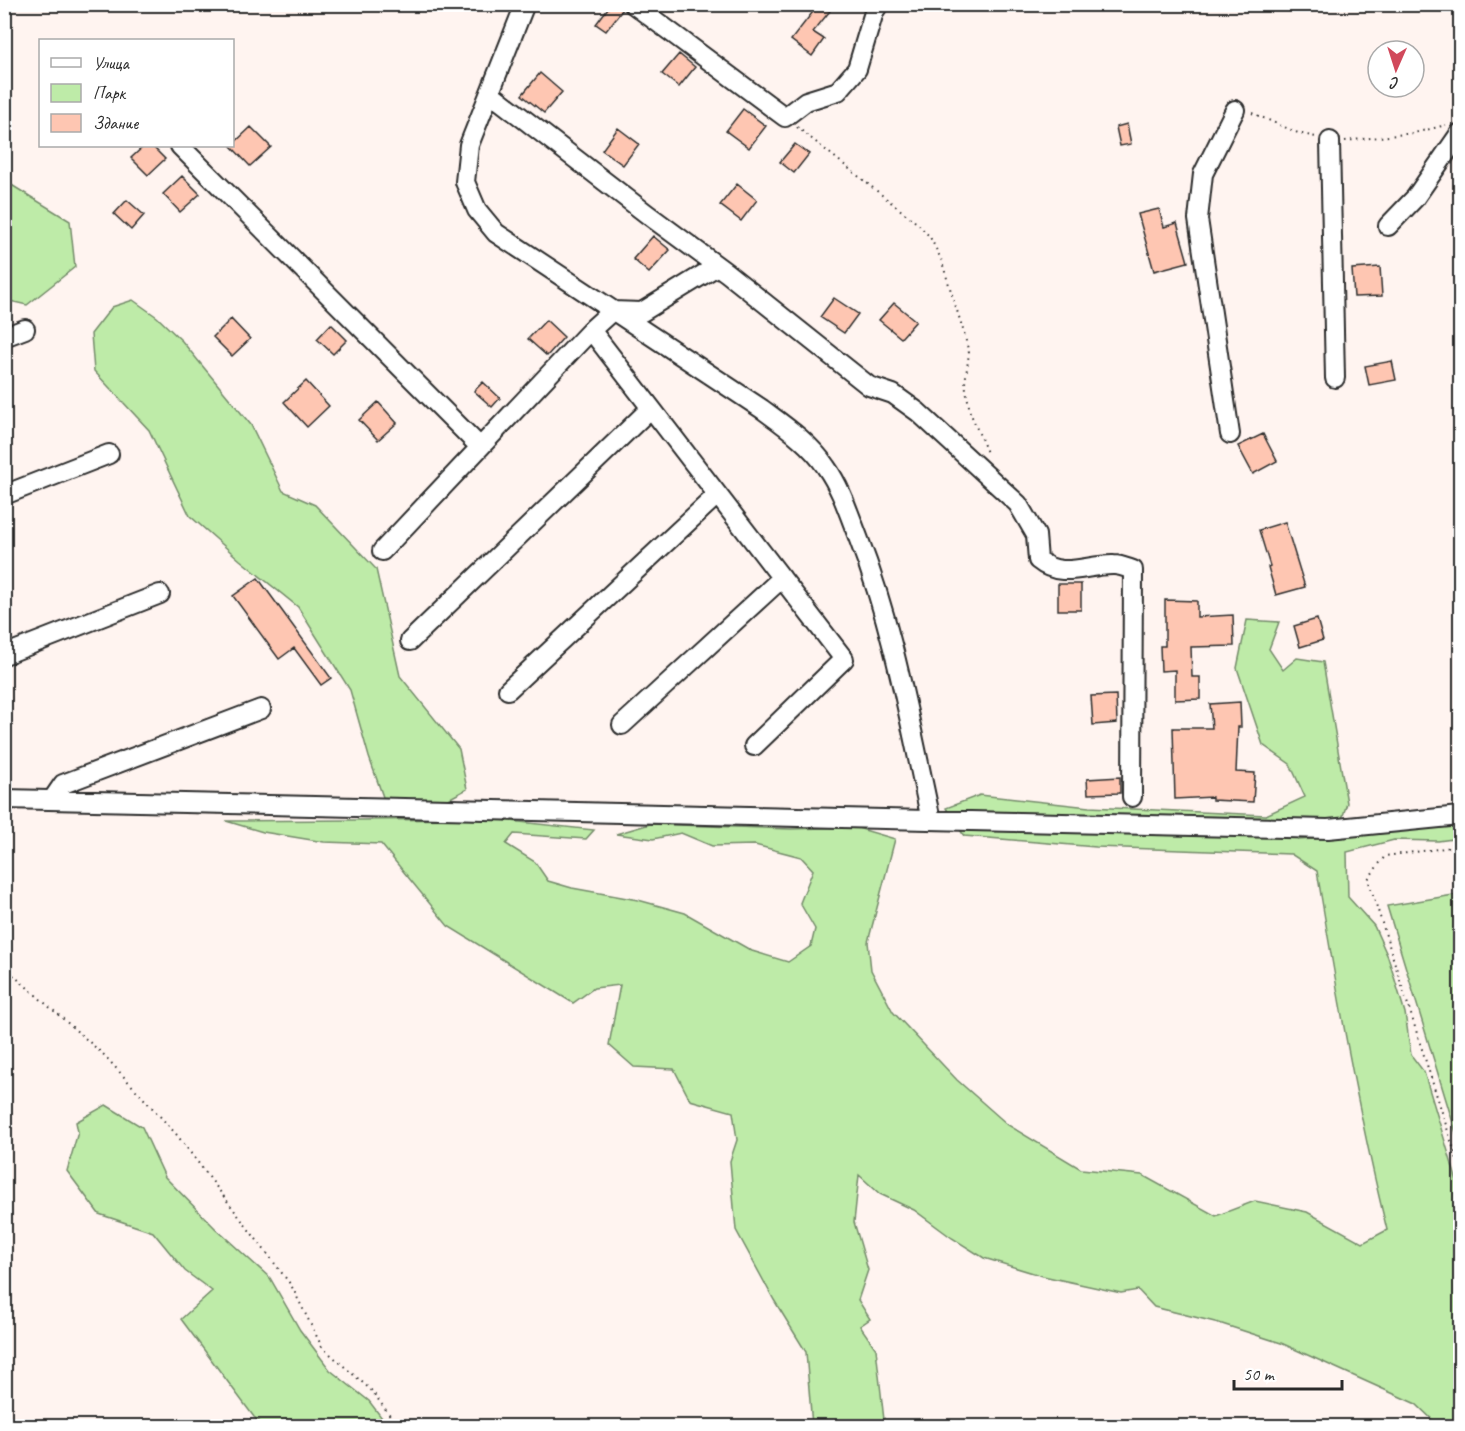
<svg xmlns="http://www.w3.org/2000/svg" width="1465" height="1431" font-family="Caveat,sans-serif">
  <rect width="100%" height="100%" fill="#fff4f0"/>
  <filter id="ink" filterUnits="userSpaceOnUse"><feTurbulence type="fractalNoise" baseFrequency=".0167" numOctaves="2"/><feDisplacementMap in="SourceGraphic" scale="12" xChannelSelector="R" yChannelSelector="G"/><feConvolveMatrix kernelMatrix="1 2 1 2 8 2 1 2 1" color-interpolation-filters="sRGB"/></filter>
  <g filter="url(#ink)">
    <!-- green -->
    <path fill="#beeba8" stroke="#748b6a" stroke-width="1.5" d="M5 181 70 221 75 267 27 305 5 300Z
      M133 300 157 317 182 341 251 425 283 491 315 505 376 569 400 676 459 749 467 789 441 803 383 797 369 757 350 690 298 607 240 560 190 516 149 430 94 371 91 334 112 307Z
      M1247 620 1279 622 1269 649 1283 670 1297 658 1323 662 1347 803 1342 819 1308 822 1299 840C1353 836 1406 827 1460 824V838L1438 841 1394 840 1347 852 1348 897 1374 926 1388 957 1405 1013 1411 1055 1424 1072 1460 1191V1426H1439L1416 1404 1281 1343 1219 1323 1154 1307 1138 1290 1121 1293 1043 1276 984 1258 952 1238 914 1210 880 1194 859 1175 854 1222 868 1270 858 1300 870 1319 860 1326 876 1349 884 1420 881 1426H812L806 1352 774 1300 736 1230 730 1161 737 1140 733 1112 690 1100 674 1069 634 1067 609 1045 620 985 594 988 573 1003 448 926 381 844 324 842 263 832 226 821 491 819 594 830 586 839 514 834 506 844 535 862 548 881 572 888 638 900 685 913 752 951 788 962 811 946 815 929 800 903 813 870 801 857 755 845 712 846 681 833 653 839 616 834 650 824 791 829 854 827 895 839 868 942 871 970 893 1012 957 1080 1008 1125 1081 1169 1142 1175 1216 1216 1255 1201 1307 1212 1363 1243 1387 1230C1358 1112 1337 992 1317 871L1291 854 1096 847 964 836 946 808 980 795 1089 807 1266 815 1305 797 1290 764 1263 745 1237 668Z
      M1460 894V1146L1387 906Z
      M106 1105 142 1127 165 1177 216 1229 270 1278 300 1330 330 1370 369 1401 388 1426H265L254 1417 181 1319 212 1291 185 1271 153 1232 99 1214 67 1171 78 1132 76 1122Z"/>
    <!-- building -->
    <path fill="#fec6b2" stroke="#2b2b2b" stroke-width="1.5" d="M611 4H622L623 9 606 31 596 24Z
      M819 4 830 11 813 32 824 39 812 56 791 40Z
      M679 54 695 67 679 87 662 74Z
      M540 73 562 92 544 113 522 95Z
      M743 109 766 126 749 148 726 131Z
      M1127 124 1131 144 1120 146 1116 127Z
      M251 127 271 147 250 166 231 146Z
      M618 128 639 144 623 165 602 150Z
      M795 144 809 154 794 173 780 162Z
      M144 146H152L165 159 148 175 131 158Z
      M182 176 200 194 180 212 163 194Z
      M737 184 757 200 741 221 720 205Z
      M127 200 144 215 131 230 114 214Z
      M1159 209 1164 227 1177 223 1188 262 1154 271 1138 214Z
      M653 236 670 250 649 273 633 259Z
      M1380 267 1382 296 1354 297 1352 269Z
      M834 298 858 314 844 333 820 317Z
      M894 303 916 321 901 338 879 320Z
      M231 319 250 339 232 356 213 337Z
      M546 320 564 337 547 356 528 339Z
      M331 324 347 340 333 354 317 339Z
      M1392 361 1396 380 1369 385 1365 366Z
      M306 381 329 406 307 427 284 402Z
      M483 382 500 398 492 407 474 391Z
      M378 402 397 423 378 440 359 420Z
      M1263 434 1277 461 1253 474 1238 446Z
      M1285 522 1305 587 1276 595 1268 567 1270 566 1259 530Z
      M258 578 331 678 321 685 294 648 279 659 233 596Z
      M1058 584H1081V610H1058Z
      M1165 600 1197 601V617L1233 615 1234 646 1191 647 1192 677H1200V699L1175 700V670L1161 671 1160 646H1165Z
      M1317 619 1323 640 1300 647 1294 626Z
      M1116 695 1117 723 1093 725 1091 696Z
      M1240 702 1241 727H1238L1236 772 1255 773 1253 802 1212 800V797L1175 799 1173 728H1212L1210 704Z
      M1120 777V793L1088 794 1087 779Z"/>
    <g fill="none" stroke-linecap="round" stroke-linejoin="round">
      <defs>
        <path id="minor" d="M525 4 469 145 465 182 477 210 496 233 762 409C785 426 810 443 826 467 841 488 849 514 858 537 894 629 910 724 931 820
          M633 4 785 117 806 101 838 91 857 69 874 12 879 4
          M490 93 647 214 727 273 869 386 893 394 918 412 1018 504 1036 535 1038 560C1062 580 1087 564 1114 565 1120 565 1127 568 1133 570L1132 797
          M1330 141 1335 378
          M180 146 480 447
          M1388 226 1415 198 1460 133
          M591 330 844 659 754 746
          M4 337 25 329
          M1230 434 1198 219 1203 174 1235 110
          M4 495 109 454
          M382 551 591 330 612 311 642 312 717 266
          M410 641 651 408
          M4 655 160 594
          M508 690 717 495
          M622 725 782 578
          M4 799 1328 829 1460 816
          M52 800 63 784 261 709"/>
      </defs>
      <!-- minor casing -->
      <use href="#minor" stroke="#2b2b2b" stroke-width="22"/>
      <!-- path -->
      <path stroke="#2b2b2b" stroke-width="2" stroke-dasharray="1.5 4.5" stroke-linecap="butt" d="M1252 113 1298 133 1316 137
        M797 127 918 224 930 237 941 259 964 333 969 353 965 383 970 412 988 455
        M1345 141 1414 133 1446 125
        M1460 846 1385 856 1368 879 1460 1169
        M4 967 104 1055 177 1135 291 1285 322 1347 371 1390 398 1426"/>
      <!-- minor -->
      <use href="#minor" stroke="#fff" stroke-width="18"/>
    </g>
  </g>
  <!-- margin -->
  <rect width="1465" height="1431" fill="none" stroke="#fff" stroke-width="24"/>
  <rect x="12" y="12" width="1441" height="1407" fill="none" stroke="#2b2b2b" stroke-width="2" filter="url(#ink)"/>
  <!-- legend -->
  <rect x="39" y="39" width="195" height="108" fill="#ffffff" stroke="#aaaaaa" stroke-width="1.5"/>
  <rect x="51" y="58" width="30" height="9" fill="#ffffff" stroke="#aaaaaa" stroke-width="1.5"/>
  <text x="93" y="69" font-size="18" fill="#2b2b2b">Улица</text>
  <rect x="51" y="84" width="30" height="18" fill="#beeba8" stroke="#aaaaaa" stroke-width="1.5"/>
  <text x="93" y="99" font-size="18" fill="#2b2b2b">Парк</text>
  <rect x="51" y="114" width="30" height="18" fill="#fec6b2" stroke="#aaaaaa" stroke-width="1.5"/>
  <text x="93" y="129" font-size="18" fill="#2b2b2b">Здание</text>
  <!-- north arrow -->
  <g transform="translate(1396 69) rotate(183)"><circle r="28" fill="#ffffff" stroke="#aaaaaa" stroke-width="1.5"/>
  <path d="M0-4.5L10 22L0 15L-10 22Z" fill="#d1495b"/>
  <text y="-9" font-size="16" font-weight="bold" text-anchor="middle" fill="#2b2b2b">С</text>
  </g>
  <!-- scale -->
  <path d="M1234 1380v9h108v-9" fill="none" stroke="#2b2b2b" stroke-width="3"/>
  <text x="1243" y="1380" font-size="18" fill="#2b2b2b" stroke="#ffffff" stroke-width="4.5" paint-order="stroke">50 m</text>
</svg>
